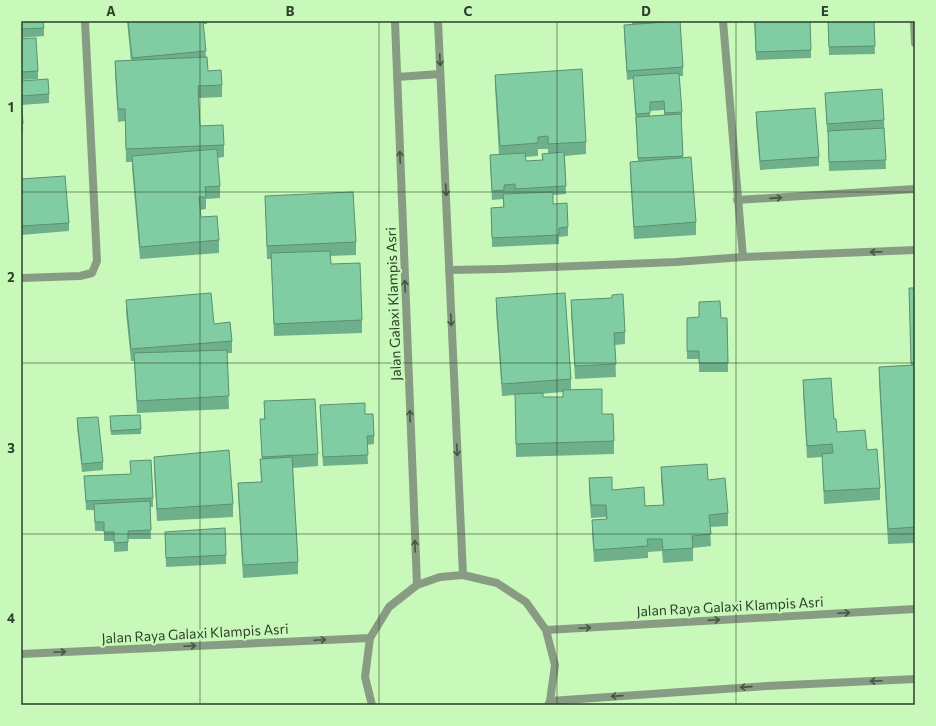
<svg xmlns="http://www.w3.org/2000/svg" width="936" height="726" font-family="Commissioner,sans-serif">
  <rect width="100%" height="100%" fill="#c8f9bb"/>
  <g fill="none" stroke-linecap="round" stroke-linejoin="round">
    <!-- minor -->
    <path stroke="#889c83" stroke-width="8" d="M395 21 417 585
      M438 21 463 575
      M723 21 743 257
      M914 21 915 43
      M397 77 440 74
      M737 200 915 189
      M449 270 501 269 676 262 743 257 915 250
      M21 278 80 276 92 273 97 261 85 21
      M546 630 915 609
      M21 654 370 638
      M550 701 767 686 915 679
      M372 705 365 677 370 638 389 607 417 585 440 577 463 575 497 583 526 602 546 630 555 665 550 701 548 705"/>
  </g>
  <!-- wall -->
  <path fill="#6fb08c" fill-rule="evenodd" d="M21 21 44 28V36L21 38Z
    M127 21H207V24H203L206 57 208 71 222 85V97L199 98 200 126 224 145V157L217 158 220 186V198L206 199V209L200 210 201 217 219 240V253L140 259 132 168V162H126L125 121 118 122 115 74V61H131Z
    M632 21H682V22H680L683 67V76H679L682 112V120H681L683 158 696 222V235L634 239 630 174V162L638 161 633 79 627 80 624 34V25H632ZM664 110V115L650 116V111Z
    M754 21 811 50V58L756 60Z
    M828 21H874L875 54 829 55Z
    M21 39 38 71V79L21 80Z
    M495 75 586 142V154L565 156 566 194 553 195V204L568 227V236L559 237V244L492 247 491 208 503 207V199L492 200 490 164V155H499L495 87ZM538 149H548V153L542 154V160L526 161 525 157 538 156ZM515 193V194H504Z
    M21 81 49 94V103L21 105Z
    M825 93 884 120 886 169 829 171 828 132H827Z
    M21 108 23 124V133H21Z
    M756 112 819 157V166L760 170 756 121Z
    M21 179 69 223V231L21 235Z
    M265 196 356 242V255L330 256 331 264 362 320V333L274 336 271 259H267Z
    M909 288H915V543L888 544 879 382V367L911 365Z
    M496 298 571 379V390L602 414 614 441V454L516 457 515 395 502 396 496 311ZM563 392V397H543L539 394Z
    M126 300 214 324 232 341V353H227L229 409 137 413 134 361H131L126 312Z
    M571 300 625 332V344L615 345 616 377 575 379 571 313Z
    M687 318H727L728 372H699V359H687Z
    M803 380 834 419 837 432 867 450 880 488V500L824 504 822 457 807 458 803 392Z
    M264 401 318 454V466L293 468 298 562V574L243 578 238 495V483L261 482 260 459H262L260 419H264Z
    M320 405 365 414 374 436V444L367 445 368 464 323 466Z
    M77 418 103 462V470L82 472 77 427Z
    M110 420 141 429V434L111 435Z
    M154 457 233 504V517L157 521 154 469Z
    M130 461 153 498V507H150L151 539H128V551L114 552V541H104V531H95L94 510H86L84 476 131 474Z
    M661 467 708 480 728 513V526L710 527 711 546 693 548V561L663 563 662 551 648 552V558L594 562 592 532V520L606 519V517L591 518 589 491V478L645 506 663 505 661 480Z
    M165 532 226 555V564L166 567Z"/>
  <!-- building -->
  <path fill="#81cda3" stroke="#5a9072" d="M21 21H43L44 28 21 29Z
    M128 21H203L206 51 132 58Z
    M680 21 683 67 627 71 624 25Z
    M755 21H810L811 50 756 52Z
    M828 21H874L875 46 829 47Z
    M36 38 38 71 21 72V39Z
    M207 57 208 71 221 70 222 85 198 86 200 126 223 125 224 145 126 149 125 109H118L115 61Z
    M582 69 586 142 548 144V136L538 137V143L500 146 495 75Z
    M679 73 682 112 665 113 664 101 650 102V113L636 114 633 76Z
    M48 79 49 94 21 96V81Z
    M882 89 884 120 827 124 825 93Z
    M21 108H22L23 124H21Z
    M815 108 819 157 760 161 756 112Z
    M681 114 683 156 638 158 636 117Z
    M884 128 886 160 829 162 828 131Z
    M217 149 220 186 205 187 206 197H199L201 217 217 216 219 240 140 247 132 156Z
    M564 152 566 186 515 189V184L504 185V190L492 191 490 155 525 153 526 161 543 160 542 154Z
    M691 157 696 222 634 227 630 162Z
    M65 176 69 223 21 226V179Z
    M353 192 356 242 267 246 265 196Z
    M553 192V204L567 203 568 227 559 228V235L492 238 491 208 504 207 503 194Z
    M330 251 331 264 360 263 362 320 274 324 271 253Z
    M909 288H915V363H911Z
    M211 293 214 324 230 322 232 341 131 349 126 300Z
    M565 293 571 379 502 384 496 298Z
    M623 294 625 332 614 333 616 364 575 366 571 300 612 298V295Z
    M720 301 721 318H727L728 363H699V351H687V318L699 317V302Z
    M227 350 229 396 137 401 134 353Z
    M915 365V527L888 529 879 367Z
    M831 378 834 419H836L837 432 865 430 867 450 877 449 880 488 824 491 822 454 833 453 832 444 807 446 803 380Z
    M602 389V414H613L614 441 516 444 515 394 543 393V397H563V390Z
    M315 399 318 454 262 457 260 419H265L264 401Z
    M365 403V414H373L374 436H367L368 455 323 457 320 405Z
    M140 415 141 429 111 431 110 416Z
    M98 417 103 462 82 464 77 418Z
    M229 450 233 504 157 509 154 457Z
    M292 457 298 562 243 565 238 483 262 482 260 459Z
    M151 460 153 498 86 501 84 476 131 474 130 461Z
    M707 464 708 480 725 478 728 513 709 515 711 534 692 536 693 548 663 550 662 539H647L648 546 594 550 592 520 607 519 606 505H591L589 478 612 477V490L644 487 645 506 664 505 661 467Z
    M150 501 151 530 128 531V542L114 543V532H104V522H95L94 504Z
    M225 528 226 555 166 558 165 532Z"/>
  <!-- one-way arrows -->
  <defs><path id="oneway-shaft" d="M-6 0H5M1.5-3L5.5 0L1.5 3" fill="none" stroke-width="1.6" stroke-linecap="round" stroke-linejoin="round"/></defs>
  <g stroke="#44573f">
    <use href="#oneway-shaft" transform="translate(440 60) rotate(87)"/>
    <use href="#oneway-shaft" transform="translate(400 157) rotate(-92)"/>
    <use href="#oneway-shaft" transform="translate(446 190) rotate(87)"/>
    <use href="#oneway-shaft" transform="translate(776 198) rotate(-4)"/>
    <use href="#oneway-shaft" transform="translate(876 252) rotate(178)"/>
    <use href="#oneway-shaft" transform="translate(405 286) rotate(-92)"/>
    <use href="#oneway-shaft" transform="translate(451 320) rotate(87)"/>
    <use href="#oneway-shaft" transform="translate(410 416) rotate(-92)"/>
    <use href="#oneway-shaft" transform="translate(457 450) rotate(87)"/>
    <use href="#oneway-shaft" transform="translate(415 546) rotate(-92)"/>
    <use href="#oneway-shaft" transform="translate(844 613) rotate(-3)"/>
    <use href="#oneway-shaft" transform="translate(714 620) rotate(-3)"/>
    <use href="#oneway-shaft" transform="translate(585 628) rotate(-3)"/>
    <use href="#oneway-shaft" transform="translate(320 640) rotate(-3)"/>
    <use href="#oneway-shaft" transform="translate(190 646) rotate(-3)"/>
    <use href="#oneway-shaft" transform="translate(60 652) rotate(-3)"/>
    <use href="#oneway-shaft" transform="translate(876 681) rotate(178)"/>
    <use href="#oneway-shaft" transform="translate(746 687) rotate(176)"/>
    <use href="#oneway-shaft" transform="translate(617 696) rotate(176)"/>
  </g>
  <!-- grid -->
  <path fill="none" stroke="#2d4028" stroke-width="1" stroke-opacity="0.55" d="M200 21V705M379 21V705M557 21V705M736 21V705M21 192H915M21 363H915M21 534H915"/>
  <g text-anchor="middle" dominant-baseline="central" stroke-width="4" stroke-linejoin="round" paint-order="stroke">
    <!-- street labels -->
    <g font-size="14" fill="#2d4028" stroke="#c8f9bb">
      <text transform="translate(393 304) rotate(-92)">Jalan Galaxi Klampis Asri</text>
      <text transform="translate(730 606) rotate(-3)">Jalan Raya Galaxi Klampis Asri</text>
      <text transform="translate(195 633) rotate(-3)">Jalan Raya Galaxi Klampis Asri</text>
    </g>
  </g>
  <!-- border -->
  <rect width="936" height="726" fill="none" stroke="#c8f9bb" stroke-width="44"/>
  <rect x="22" y="22" width="892" height="682" fill="none" stroke="#2d4028" stroke-width="1.5"/>
  <g font-size="13" text-anchor="middle" font-weight="bold" fill="#2d4028">
    <text x="111" y="16">A</text>
    <text x="290" y="16">B</text>
    <text x="468" y="16">C</text>
    <text x="646" y="16">D</text>
    <text x="825" y="16">E</text>
    <text x="11" y="112">1</text>
    <text x="11" y="282">2</text>
    <text x="11" y="453">3</text>
    <text x="11" y="623">4</text>
  </g>
</svg>
